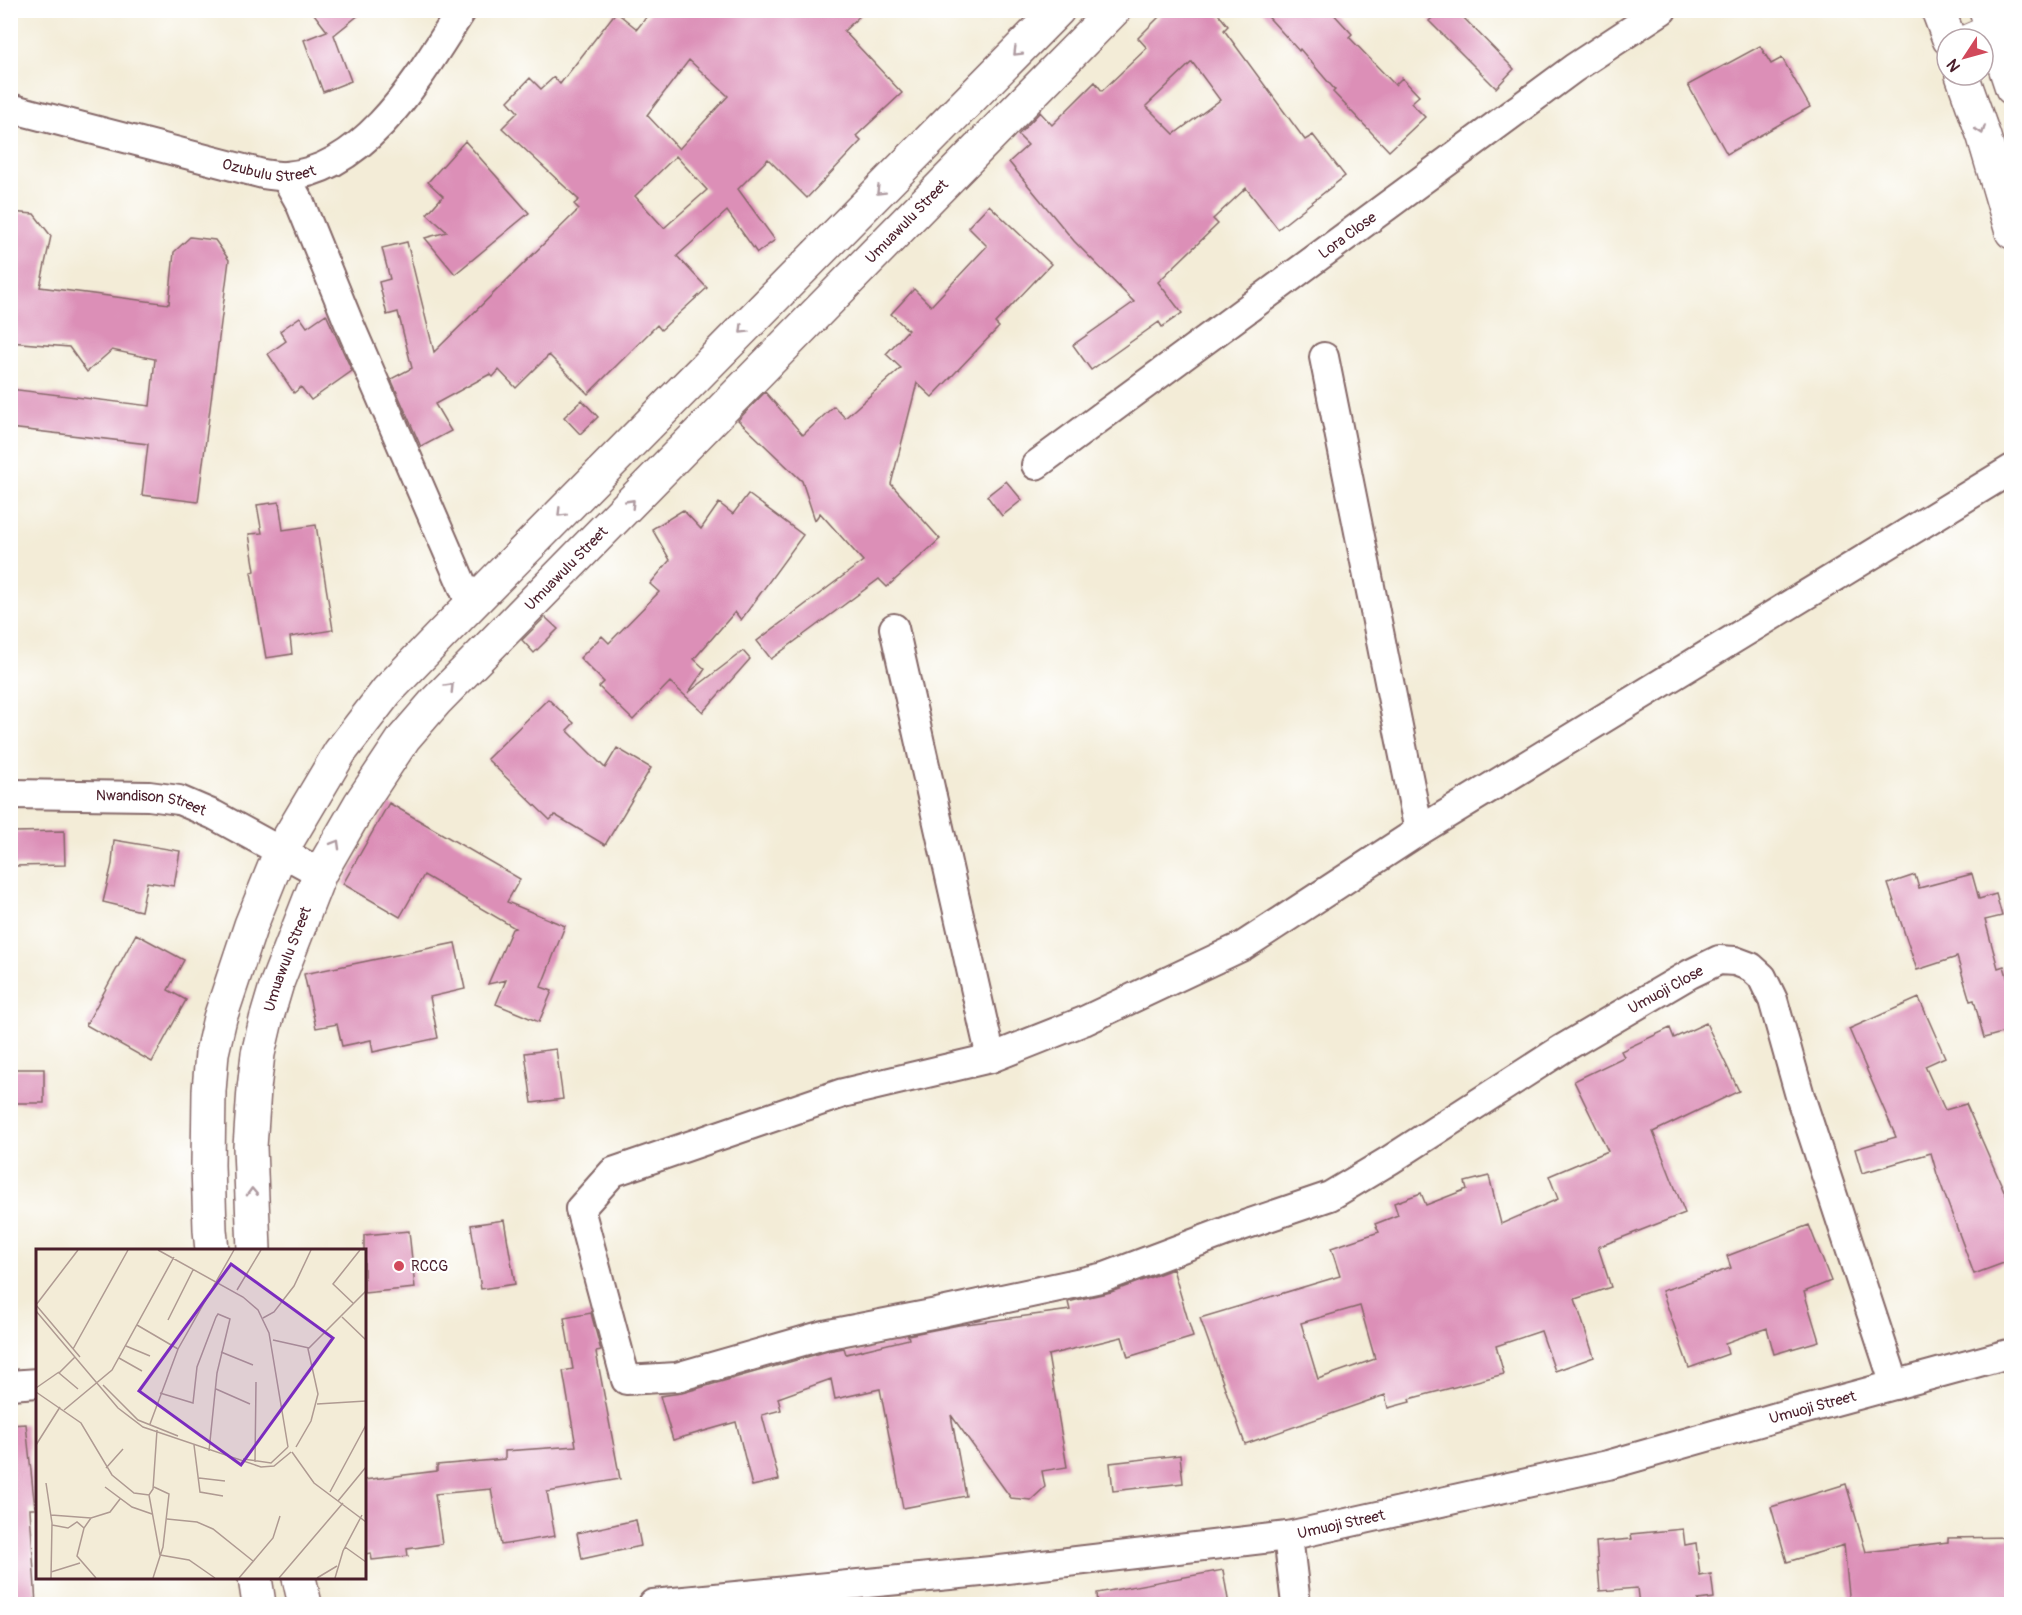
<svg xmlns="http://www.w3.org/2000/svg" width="2022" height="1615" font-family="Pangolin,sans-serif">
  <rect width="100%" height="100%" fill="#fff"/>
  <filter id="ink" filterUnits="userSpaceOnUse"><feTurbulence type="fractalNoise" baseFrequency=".0167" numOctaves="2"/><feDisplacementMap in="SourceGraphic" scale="12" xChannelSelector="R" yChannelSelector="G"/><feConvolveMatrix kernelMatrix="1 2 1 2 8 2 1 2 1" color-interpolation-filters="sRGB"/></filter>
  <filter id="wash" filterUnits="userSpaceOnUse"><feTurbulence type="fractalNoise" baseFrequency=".008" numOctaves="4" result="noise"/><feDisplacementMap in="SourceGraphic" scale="24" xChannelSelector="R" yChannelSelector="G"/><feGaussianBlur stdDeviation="1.35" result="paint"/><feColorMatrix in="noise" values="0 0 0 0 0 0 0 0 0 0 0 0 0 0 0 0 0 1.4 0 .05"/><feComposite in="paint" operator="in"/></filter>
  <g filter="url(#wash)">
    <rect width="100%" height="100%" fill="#f3ecd7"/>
    <g id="blocks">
      <!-- building -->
      <path fill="#dc8fb7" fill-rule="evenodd" d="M311 10H365L334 35 351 81 323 92 304 40 327 31Z
        M652 10H866L844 31 902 93 856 136 861 141 807 198 768 159 738 189 775 240 757 253 727 211 677 256 707 288 661 330 657 325 588 394 549 355 516 388 499 370 493 377 490 374 435 404 451 431 421 447 391 379 412 368 398 312 387 315 379 282 390 279 382 248 407 242 434 352 579 209 574 204 579 200 502 128 518 112 508 101 530 78 541 89 554 77 560 84 616 12 637 29ZM689 60 728 96 679 149 647 115ZM676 156 707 190 664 228 635 196Z
        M1166 10H1215L1228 26 1224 30 1305 140 1313 135 1345 176 1278 229 1246 188 1213 219 1218 224 1158 282 1182 313 1162 327 1159 322 1091 370 1073 345 1134 302 1074 241 1009 162 1028 145 1018 135 1040 112 1052 125 1095 82 1102 91 1147 48 1138 38ZM1192 62 1220 100 1174 134 1146 106Z
        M1262 10H1330L1352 34 1349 37 1395 85 1402 78 1419 96 1411 103 1425 117 1389 151 1333 92 1335 90 1300 49 1299 51Z
        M1440 10H1456L1514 69 1496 88 1429 21Z
        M1760 46 1771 64 1782 58 1810 107 1727 154 1688 85Z
        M465 141 529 213 455 274 425 238 447 232 427 214 443 196 428 182Z
        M989 205 1051 264 995 323 999 327 932 397 917 383 891 484 940 539 887 587 879 579 771 659 757 641 863 561 820 513 815 520 802 481 738 420 765 392 803 435 834 406 845 418 901 368 886 354 908 330 891 314 914 289 931 306 987 246 968 227Z
        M10 212 34 214 51 236 40 287 169 304 174 252 190 237 215 240 229 260 198 502 142 495 148 444 10 428V389L150 406 155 359 112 350 87 372 69 347 10 342Z
        M326 314 352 371 311 400 301 387 294 393 268 354 286 341 280 331 300 317 307 327Z
        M582 400 598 417 580 434 564 417Z
        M1006 481 1022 500 1002 516 987 496Z
        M748 494 803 535 741 620 735 612 694 659 705 669 688 693 743 651 750 659 703 712 670 682 633 720 599 687 604 682 580 658 602 636 609 643 659 592 650 584 670 560 652 529 683 510 701 529 719 503 733 514Z
        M279 502 283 530 316 525 333 630 290 637 292 654 266 658 251 572 255 571 249 534 262 533 257 505Z
        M545 617 558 629 534 653 522 640Z
        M548 699 574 723 567 730 605 768 617 748 651 768 605 845 555 815 550 820 487 759Z
        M389 803 520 879 507 902 565 926 541 987 552 991 539 1022 496 1004 506 980 488 984 512 929 515 928 424 875 400 917 343 884Z
        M64 831 65 865 13 866V832Z
        M114 840 180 851 174 886 147 882 141 911 103 902 112 864Z
        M1972 874 1979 899 1996 894 2002 916 1985 920 1998 968 2004 966 2012 994V1030L1984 1038 1974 1000 1970 1001 1957 957 1917 970 1888 884 1915 875 1919 888Z
        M136 934 184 960 168 990 186 1000 152 1062 86 1025Z
        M455 943 465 989 430 997 438 1038 373 1052 371 1040 342 1046 337 1024 316 1028 304 974Z
        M1919 998 1945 1057 1925 1066 1945 1110 1966 1104 2006 1195 2012 1193V1260L1974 1274 1937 1174 1931 1153 1862 1173 1855 1149 1896 1137 1849 1029Z
        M1706 1023 1739 1091 1653 1132 1685 1213 1598 1247 1611 1287 1575 1299 1594 1357 1555 1371 1541 1331 1496 1346 1504 1374 1409 1399 1410 1402 1388 1408 1385 1395 1245 1444 1200 1318 1340 1276 1331 1248 1379 1232 1375 1224 1398 1215 1394 1203 1421 1193 1426 1205 1467 1189 1465 1182 1489 1176 1501 1224 1558 1199 1549 1176 1608 1151 1574 1081 1624 1057 1621 1051 1670 1028 1674 1038ZM1360 1306 1375 1359 1318 1379 1301 1323Z
        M556 1049 563 1099 532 1103 525 1053Z
        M10 1069H44V1103H10Z
        M504 1220 515 1284 481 1289 471 1225Z
        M1809 1225 1831 1281 1804 1292 1819 1341 1774 1354 1767 1328 1725 1343 1728 1354 1689 1368 1662 1291 1731 1268 1727 1256Z
        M409 1231 415 1288 364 1293V1235Z
        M1173 1269 1193 1337 1128 1357 1122 1337 1048 1355 1067 1467 1042 1471 1045 1487 1031 1500 1011 1498 951 1415 966 1496 903 1508 880 1389 835 1399 831 1379 778 1398 781 1410 762 1415 779 1480 752 1486 736 1422 673 1440 660 1396 682 1393 828 1351 844 1348 846 1354 909 1339 908 1335 959 1325 1070 1310 1068 1302 1111 1292Z
        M591 1313 601 1351 596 1352 620 1479 547 1492 555 1536 501 1545 491 1489 435 1494 442 1544 407 1549 408 1556 372 1560 371 1553 364 1554V1480L437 1471V1465L505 1459V1451L576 1446 563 1371 573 1369 564 1318Z
        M26 1424 35 1509H30L36 1605H10V1425Z
        M1180 1455 1183 1483 1113 1491 1110 1463Z
        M1846 1484 1866 1552 1948 1542V1538L2011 1537 2012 1605H1850L1844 1545 1787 1562 1771 1507Z
        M636 1520 641 1546 582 1559 577 1533Z
        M1683 1529 1685 1545 1696 1543 1700 1576 1711 1574 1714 1598 1698 1600V1605H1639L1637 1588 1600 1591 1596 1542 1632 1539 1631 1534Z
        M1223 1570 1229 1605H1098L1097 1593Z"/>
    </g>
  </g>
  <g filter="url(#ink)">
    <use href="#blocks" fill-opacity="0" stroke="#856767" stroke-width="1.5"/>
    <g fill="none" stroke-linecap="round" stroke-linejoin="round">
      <defs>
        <path id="lane" d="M1949 39 1990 21 2007 10"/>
        <g id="street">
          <path id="s1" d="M10 108 263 174C271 175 279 177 286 176 368 170 422 72 462 10"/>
          <path d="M285 176 300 203 348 321 471 605"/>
          <path d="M1324 357 1419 831"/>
          <path id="s2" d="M1036 465 1574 68 1662 10"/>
          <path d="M894 628 991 1058"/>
          <path id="s3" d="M10 794 149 796 179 800 214 815 320 873"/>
          <path d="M10 1385 38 1383"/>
          <path d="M1895 1385 1800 1096 1773 1000 1762 977 1751 967 1735 961 1719 960 1690 974 1562 1049 1390 1160 1330 1196 1227 1231 1105 1277 937 1313 824 1335 677 1377 626 1380 580 1209 613 1172 843 1093 991 1058 1084 1021 1243 946 1419 831 2012 469"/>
          <path d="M1288 1536 1296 1604"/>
          <path id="s4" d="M653 1604 991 1571 1288 1536 1608 1465 1791 1413 2012 1353"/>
        </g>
        <path id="secondary" d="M1938 10 1949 39
          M1986 10 2012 88
          M1962 75 1984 137 2012 232"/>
        <g id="primary">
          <path d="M212 1250 210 1230 208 1165 209 1091 212 1053 220 1018 251 925 280 853 340 752 387 691 441 635 1058 10"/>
          <path id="s5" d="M254 1250 250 1147 254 1089 258 1054 266 1020 277 983 320 873 360 804 404 738 436 701 1114 10"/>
          <path d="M255 1578 259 1604"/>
          <path d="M299 1578 305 1604"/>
        </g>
      </defs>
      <!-- lane casing -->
      <use href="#lane" stroke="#856767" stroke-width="16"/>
      <!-- street casing -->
      <use href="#street" stroke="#856767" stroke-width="32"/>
      <!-- secondary casing -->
      <use href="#secondary" stroke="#856767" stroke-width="36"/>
      <!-- primary casing -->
      <use href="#primary" stroke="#856767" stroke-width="36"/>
      <!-- lane -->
      <use href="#lane" stroke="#fff" stroke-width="14"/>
      <!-- street -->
      <use href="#street" stroke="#fff" stroke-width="28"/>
      <!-- secondary -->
      <use href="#secondary" stroke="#fff" stroke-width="33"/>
      <!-- primary -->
      <use href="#primary" stroke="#fff" stroke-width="33"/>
    </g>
    <!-- one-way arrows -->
    <defs><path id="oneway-chevron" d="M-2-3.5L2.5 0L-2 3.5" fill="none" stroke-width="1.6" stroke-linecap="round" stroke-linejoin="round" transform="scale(1.5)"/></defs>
    <g stroke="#ae9aa0">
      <use href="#oneway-chevron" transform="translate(1017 52) rotate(135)"/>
      <use href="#oneway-chevron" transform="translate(1981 130) rotate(71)"/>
      <use href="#oneway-chevron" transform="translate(880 191) rotate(135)"/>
      <use href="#oneway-chevron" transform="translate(743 330) rotate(135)"/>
      <use href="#oneway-chevron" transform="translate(631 503) rotate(-46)"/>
      <use href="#oneway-chevron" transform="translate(561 513) rotate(135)"/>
      <use href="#oneway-chevron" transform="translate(450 687) rotate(-46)"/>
      <use href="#oneway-chevron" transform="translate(336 844) rotate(-60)"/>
      <use href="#oneway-chevron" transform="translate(252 1192) rotate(-92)"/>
    </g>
  </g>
  <!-- markers -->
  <circle fill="#d1495b" stroke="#fff" stroke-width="2" cx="399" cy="1266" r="6"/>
  <g text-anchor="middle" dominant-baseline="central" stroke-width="4.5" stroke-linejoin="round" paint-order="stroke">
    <!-- street labels -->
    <g font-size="15" fill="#4a1f2b" stroke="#fff">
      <text stroke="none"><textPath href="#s1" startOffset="267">Ozubulu Street</textPath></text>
      <text stroke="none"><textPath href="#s5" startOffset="1268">Umuawulu Street</textPath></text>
      <text stroke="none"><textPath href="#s2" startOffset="387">Lora Close</textPath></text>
      <text stroke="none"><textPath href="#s5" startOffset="782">Umuawulu Street</textPath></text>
      <text stroke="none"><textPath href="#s3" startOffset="142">Nwandison Street</textPath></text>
      <text stroke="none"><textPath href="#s5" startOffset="296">Umuawulu Street</textPath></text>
      <text transform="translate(1666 990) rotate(-29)">Umuoji Close</text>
      <text stroke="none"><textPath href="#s4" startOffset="1179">Umuoji Street</textPath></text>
      <text stroke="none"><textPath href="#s4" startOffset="693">Umuoji Street</textPath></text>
    </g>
    <!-- poi labels -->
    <g font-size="15" fill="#4a1f2b" stroke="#fff" text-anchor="start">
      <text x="411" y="1266">RCCG</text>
    </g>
  </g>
  <!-- overview -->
  <g transform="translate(36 1249)">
    <rect width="330" height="330" fill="#f3ecd7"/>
    <path fill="none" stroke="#af9a92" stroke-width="1.5" d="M122 1 207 48 222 61 233 84 252 198M201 41 225 1M318 55 297 35 324 1M0 56 42 1M0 56 44 108M0 62 82 159 107 178 225 218 238 217 255 203M306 68 330 91M227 69 238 63 258 37 275 1M132 71 157 21M101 76 142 100M237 91 273 99M90 97 114 107M37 100 92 1M185 103 217 116M39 108 23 124 42 140M83 109 106 122M67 136 102 171 142 187M0 139 23 123M180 140 214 155M0 143 45 174 76 226 98 244 113 246 117 240 121 181M124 144 157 154 161 118 180 68 182 65 194 70 181 124 173 202M281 155 330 152M28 161 76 121 138 8M114 175 142 100 198 1M0 196 24 158M158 196 164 243 187 247M260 198 275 172 282 145 272 100 330 42M256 203 278 234 330 273M207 210 235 214 252 198M219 213 220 133M70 219 87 200M163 229 189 232M10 234 16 274 15 329M69 238 96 258 116 265M294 243 330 176M113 246 124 306M302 252 330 218M15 266 55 269 74 263 84 250M55 269 48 279 41 307 60 329M131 270 161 273 177 280 217 312M16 276 32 279 41 273 48 279M309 298 330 313M124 306 153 311 179 329M15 323 44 314M117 329 127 298 133 245 118 238M203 329 237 289 244 267M243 329 307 254M281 329 301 317M299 329 307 302 326 266"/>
    <path fill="#7b2cbf" fill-opacity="0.15" stroke="#7b2cbf" stroke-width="3" d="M195 15 297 89 205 216 103 142Z"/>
    <rect width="330" height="330" fill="none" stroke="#4a1f2b" stroke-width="3"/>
  </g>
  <!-- margin -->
  <rect width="2022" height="1615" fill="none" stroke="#fff" stroke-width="36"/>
  <!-- north arrow -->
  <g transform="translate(1965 57) rotate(234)"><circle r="28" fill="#ffffff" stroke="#b7a5aa" stroke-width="1.5"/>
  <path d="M0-4.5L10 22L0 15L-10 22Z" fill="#d1495b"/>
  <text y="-9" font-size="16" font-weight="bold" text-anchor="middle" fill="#4a1f2b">N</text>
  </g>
</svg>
